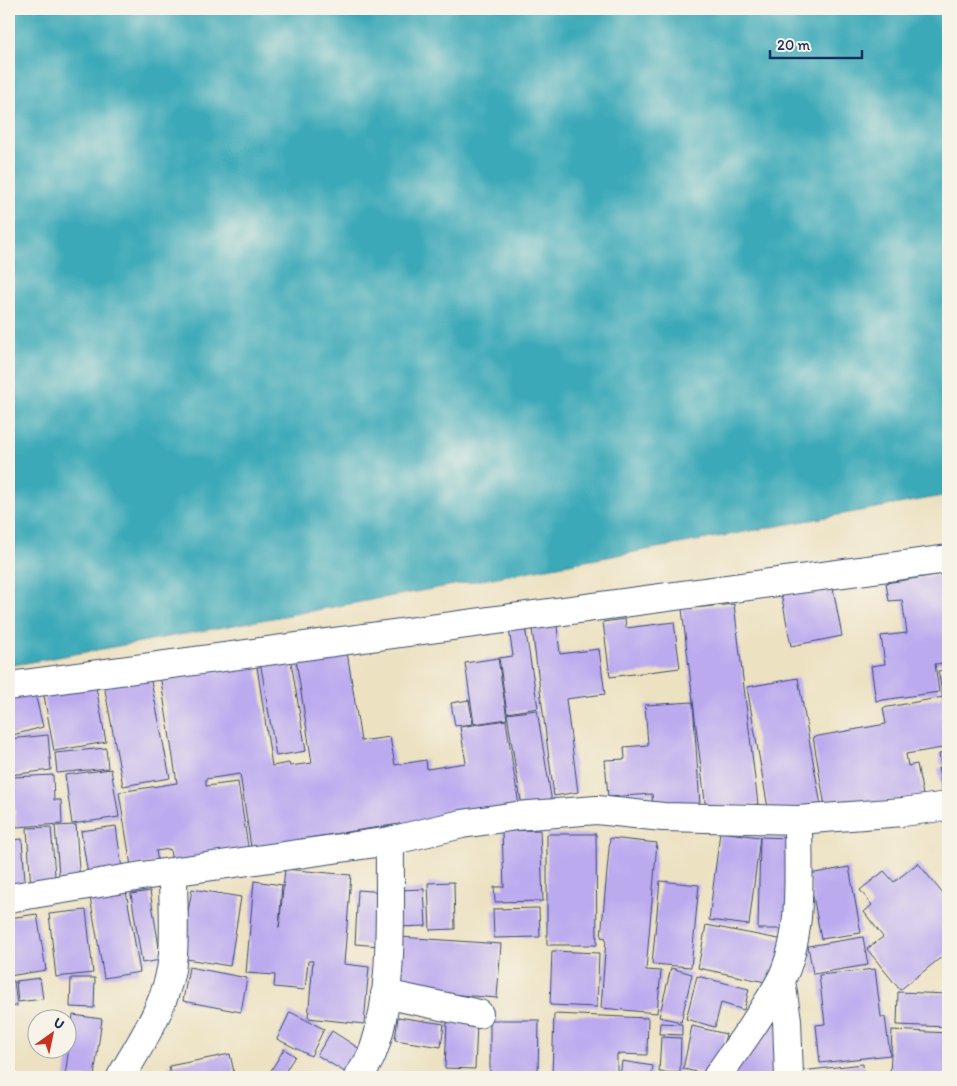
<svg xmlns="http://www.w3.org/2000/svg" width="957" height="1086" font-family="Itim,sans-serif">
  <rect width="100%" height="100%" fill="#f7f3e8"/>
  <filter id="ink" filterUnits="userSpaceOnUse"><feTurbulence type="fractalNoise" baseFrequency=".02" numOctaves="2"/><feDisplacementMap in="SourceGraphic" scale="10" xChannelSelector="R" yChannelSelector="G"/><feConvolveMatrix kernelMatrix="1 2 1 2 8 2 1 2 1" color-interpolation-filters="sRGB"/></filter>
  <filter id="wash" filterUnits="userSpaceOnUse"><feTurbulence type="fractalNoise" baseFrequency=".0096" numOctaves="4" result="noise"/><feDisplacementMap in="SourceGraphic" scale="20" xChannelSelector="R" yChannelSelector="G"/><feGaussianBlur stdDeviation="1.12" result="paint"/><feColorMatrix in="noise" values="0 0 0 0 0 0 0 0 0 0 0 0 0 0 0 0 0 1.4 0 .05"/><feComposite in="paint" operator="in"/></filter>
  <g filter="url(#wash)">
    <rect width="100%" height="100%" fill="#ece1c1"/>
    <!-- water -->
    <path fill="#3aa9b8" stroke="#2a6c8b" d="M9 9H948V495L9 666Z"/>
    <g id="blocks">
      <!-- building -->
      <path fill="#bcaaef" d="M948 573V663L935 664 939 692 876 701 871 666 885 664 881 636 907 633 902 600 889 601 886 583Z
        M832 583 842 636 791 646 781 593Z
        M734 604 758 804 706 810 682 609Z
        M625 619 626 628 674 622 680 668 610 677 603 622Z
        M557 626 560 654 599 649 605 694 566 699 578 792 554 796 532 629Z
        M525 627 538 708 507 713 499 658 513 656 509 629Z
        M347 652 361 741 390 737 395 765 426 760 427 769 466 763 460 727 506 720 519 806 301 839 302 847 252 854 240 774 206 779V786L238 782 249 853 172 865 170 849 156 851 158 862 131 866 119 792 177 783 160 675 256 660 272 766 289 763 290 766 312 763 296 660Z
        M290 656 306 751 276 756 260 661Z
        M498 658 507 719 474 724 465 663Z
        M948 669V747L906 754 908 766 917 764 923 795 826 812 813 737 886 724 883 708 943 697 938 671Z
        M150 676 170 778 123 786 104 685Z
        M798 678 821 805 769 814 747 687Z
        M95 681 106 742 54 751 43 690Z
        M33 685 43 727 9 736V691Z
        M469 700 473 724 455 726 451 703Z
        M693 702 700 805 653 808 652 794 608 797 605 760 625 759 624 747 648 745 645 705Z
        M537 710 552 803 522 808 507 714Z
        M48 735 51 770 9 775V739Z
        M106 748 108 768 57 773 55 753Z
        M948 752V764L941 765 939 754Z
        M948 767V799L944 800 938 768Z
        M111 769 119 817 72 824 65 775Z
        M53 775 54 800H61L62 824 16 827 13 777Z
        M76 825 80 885 60 887 55 826Z
        M116 826 123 876 89 881 81 831Z
        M51 827 56 887 31 889 27 828Z
        M540 830 543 901 495 902 494 887H504L502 831Z
        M720 832 760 837 790 838 789 929H758L760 837 749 925 709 920Z
        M547 834H596L597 945H547Z
        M610 838 657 843 646 970 661 971 657 1013 601 1008 606 938 601 937Z
        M22 839 26 895 9 896V840Z
        M918 863 948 900V952L900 990 867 949 883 937 864 912 872 905 860 890 884 871 894 882Z
        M849 867 861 933 821 939 809 874Z
        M285 869 351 875 344 964 369 967 364 1024 308 1018 313 961H308L305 990 274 987 275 975 246 973 254 881 282 885 279 928Z
        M660 881 699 885 691 967 652 964Z
        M454 882 455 929 430 930 428 883Z
        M192 889 241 897 230 966 180 958Z
        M424 889 426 926 399 927 398 890Z
        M358 890 383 892 380 946 355 944Z
        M126 891 140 972 104 978 90 897Z
        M150 891 161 960 142 963 131 894Z
        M539 908 540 937 494 938 493 909Z
        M86 910 93 973 56 977 49 914Z
        M37 914 46 970 9 976V918Z
        M706 925 784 940 775 984 698 968Z
        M400 937 501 944 497 998 397 990Z
        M863 937 868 965 813 974 808 946Z
        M552 951 599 953 597 1007 550 1005Z
        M189 967 247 978 241 1012 183 1001Z
        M671 968 692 974 681 1022 659 1017Z
        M875 969 881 1017H885L890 1055 820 1063 816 1025 825 1024 819 975Z
        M697 976 749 989 744 1010 721 1003 715 1027 686 1019Z
        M40 978 43 999 18 1002 16 981Z
        M71 978H95L94 1008 70 1007Z
        M14 981 17 1006 9 1007V982Z
        M898 992 948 994V1027L897 1025Z
        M290 1012 324 1029 311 1056 277 1039Z
        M554 1014 648 1018 647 1055 617 1054V1077H552Z
        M73 1015 102 1019 94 1077H65Z
        M398 1017 444 1024 441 1047 395 1040Z
        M768 1018 779 1020 775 1077H729Z
        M490 1020H539L538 1077H490Z
        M447 1022 477 1024 475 1069 445 1068Z
        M660 1023 682 1024V1035L659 1034Z
        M692 1026 726 1034 716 1076 683 1069Z
        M892 1030 948 1033V1077H890Z
        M332 1031 366 1053 351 1076 317 1055Z
        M661 1037 681 1038 680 1073 659 1072Z
        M284 1049 295 1056 282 1077H267Z
        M230 1054 235 1077H171L169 1066Z
        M622 1061 653 1066 651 1077H620Z
        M863 1064 864 1077H802L801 1071Z"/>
    </g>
  </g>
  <g filter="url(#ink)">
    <use href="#blocks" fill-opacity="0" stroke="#3a4a6d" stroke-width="1"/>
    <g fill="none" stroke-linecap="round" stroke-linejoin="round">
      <defs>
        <path id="street" d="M9 686 948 559
          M9 898 142 876 390 841 462 824 516 816 597 810 663 817 798 820 903 812 948 806
          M781 981 787 1020 789 1077
          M385 994 479 1014
          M121 1077C143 1039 170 1000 173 954 175 927 173 900 173 873
          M358 1077C363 1070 369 1062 372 1054 395 996 389 904 390 841
          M717 1077C738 1046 762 1015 780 982 804 937 798 870 798 820"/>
      </defs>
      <!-- street casing -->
      <use href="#street" stroke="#3a4a6d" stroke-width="30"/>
      <!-- street -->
      <use href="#street" stroke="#fff" stroke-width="28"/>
    </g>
  </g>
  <!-- margin -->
  <rect width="957" height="1086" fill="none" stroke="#f7f3e8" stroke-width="30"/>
  <!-- north arrow -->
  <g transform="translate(52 1034) rotate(33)"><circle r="24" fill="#f7f3e8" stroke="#9fa5b1"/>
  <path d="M0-4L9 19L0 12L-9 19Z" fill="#c8321e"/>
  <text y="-8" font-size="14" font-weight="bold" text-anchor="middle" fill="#1b2f5e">U</text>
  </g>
  <!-- scale -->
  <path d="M770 50v8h92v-8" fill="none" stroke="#1b2f5e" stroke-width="2.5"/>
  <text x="777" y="50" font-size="15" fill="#1b2f5e" stroke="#f7f3e8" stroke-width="4" paint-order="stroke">20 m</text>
</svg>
